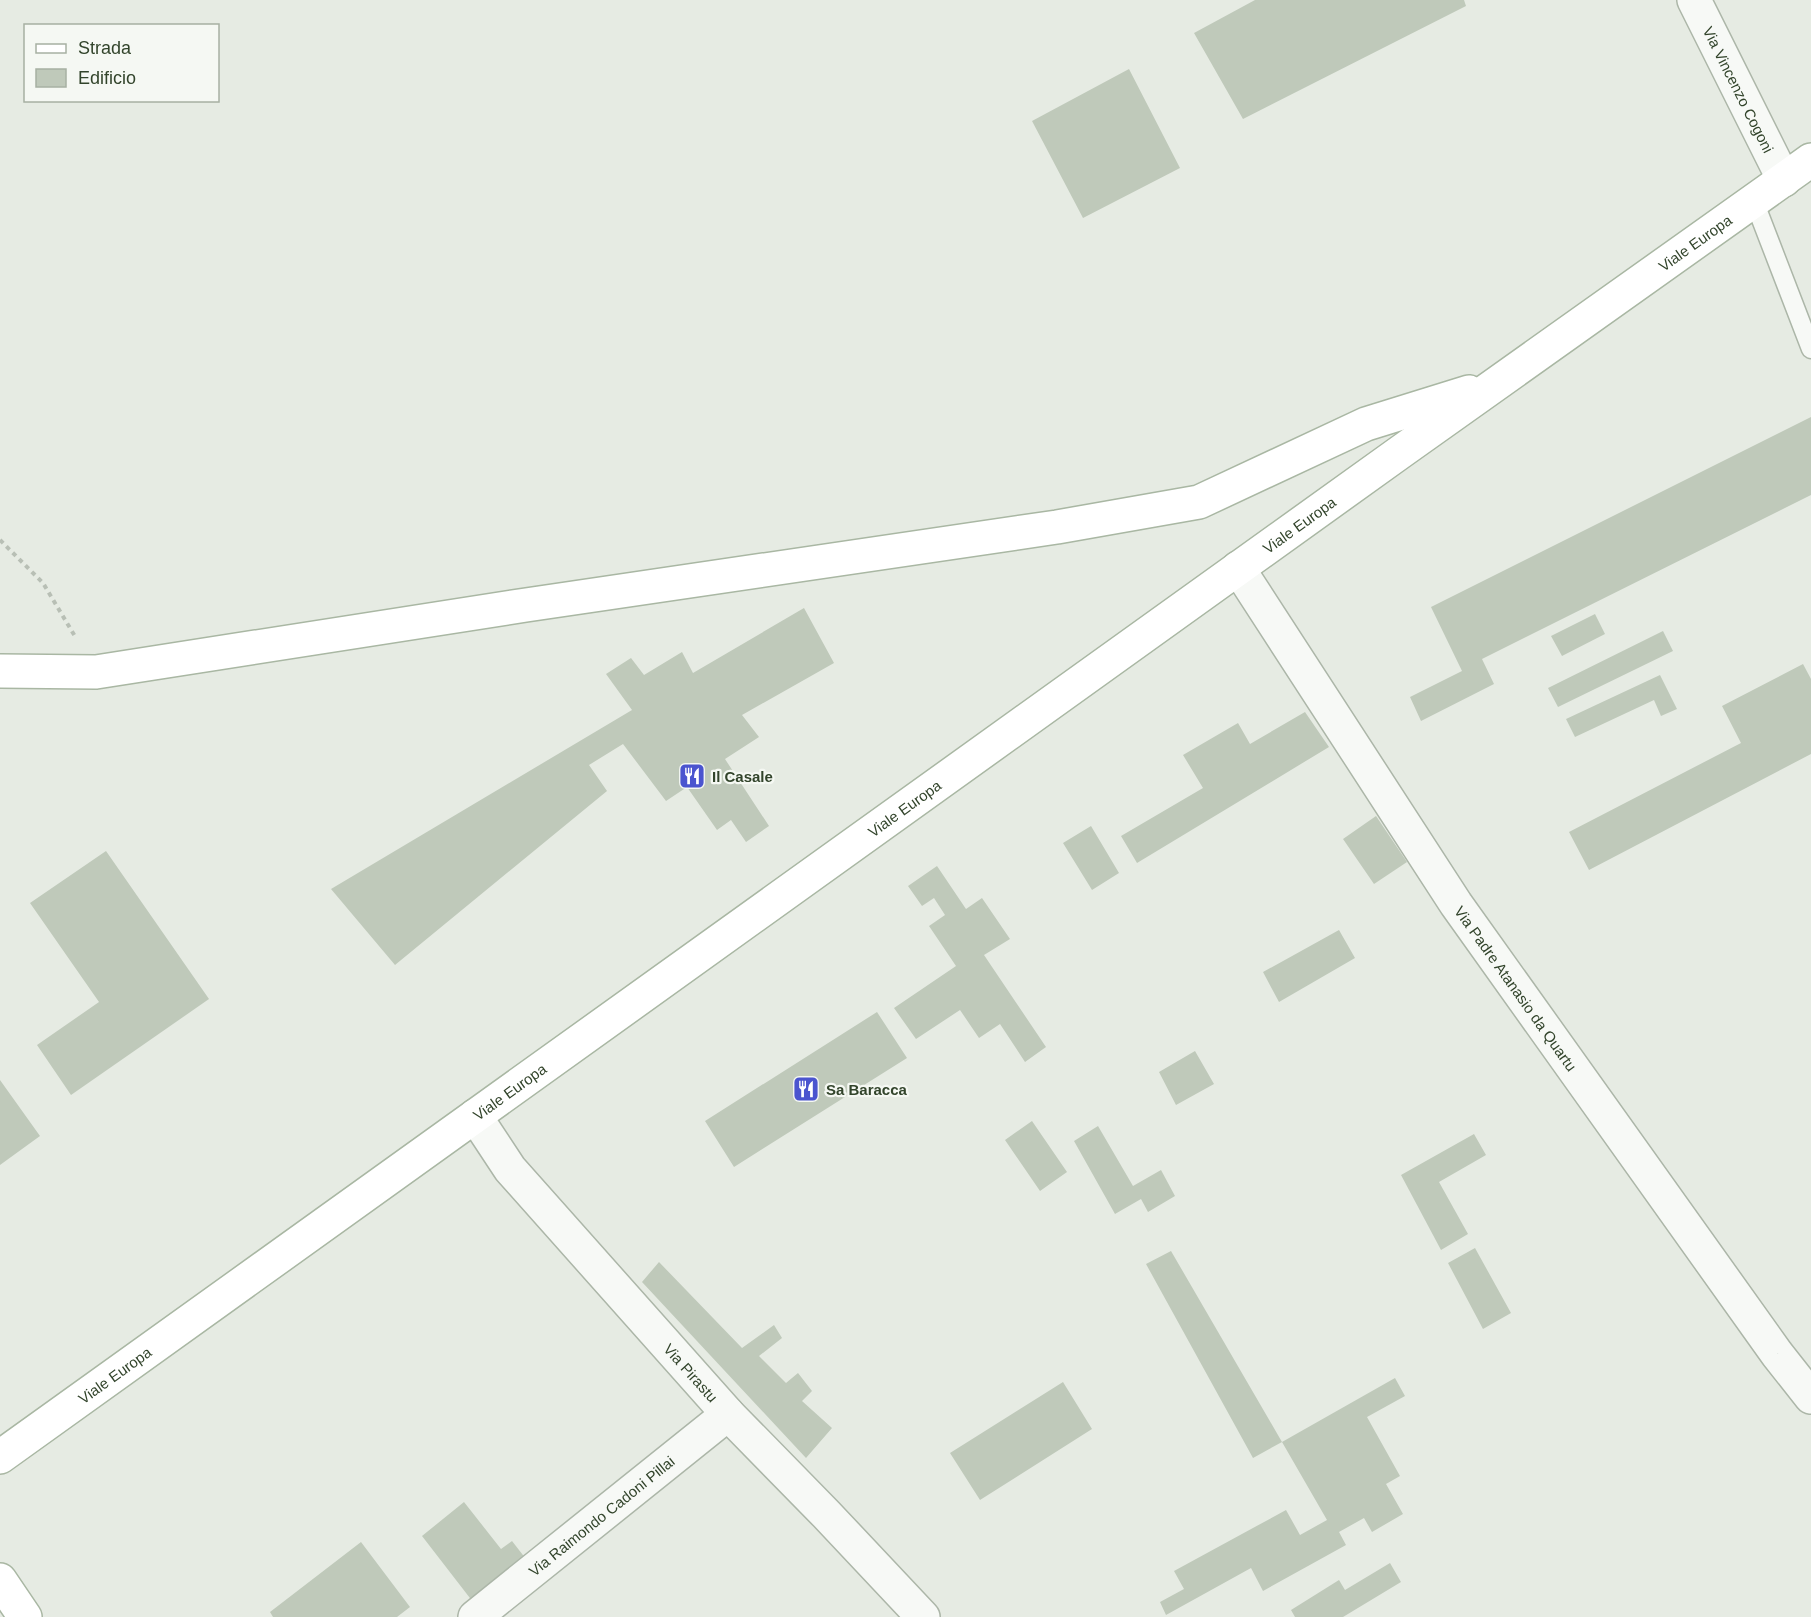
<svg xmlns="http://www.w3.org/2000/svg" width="1811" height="1617" font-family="Helvetica,sans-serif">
  <rect width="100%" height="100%" fill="#e6ebe3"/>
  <!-- building -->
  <path fill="#bfc9ba" d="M1255 0H1464L1466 6 1243 119 1194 33Z
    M1129 69 1180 168 1083 218 1032 121Z
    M1811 417V495L1482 659 1494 684 1421 721 1410 697 1462 671 1431 607Z
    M804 608 834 663 742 715 759 737 725 759 769 826 746 842 731 820 717 830 687 787 666 801 623 744 589 765 607 791 395 965 331 889 632 710 606 674 631 658 644 675 682 652 693 673Z
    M1595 614 1605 634 1562 656 1551 636Z
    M1663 631 1673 651 1558 707 1548 688Z
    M1803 664 1811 679V754L1589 870 1569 832 1741 743 1722 706Z
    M1660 675 1677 709 1661 716 1654 700 1575 737 1566 719Z
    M1305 712 1329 747 1137 863 1121 836 1203 788 1183 755 1238 723 1250 744Z
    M1376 816 1407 862 1374 884 1343 839Z
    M1091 826 1119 873 1092 890 1063 843Z
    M106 851 209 999 71 1095 37 1045 99 1002 30 903Z
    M937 866 966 909 982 898 1010 939 984 955 1046 1047 1025 1062 1000 1024 979 1038 960 1010 916 1039 894 1008 956 966 929 926 945 915 934 898 922 906 908 886Z
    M1339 930 1355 958 1279 1002 1263 972Z
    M877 1012 907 1058 734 1167 705 1121Z
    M1195 1051 1214 1084 1176 1105 1159 1072Z
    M0 1080 40 1136 0 1165Z
    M1032 1121 1067 1172 1040 1191 1005 1140Z
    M1098 1126 1133 1186 1161 1170 1175 1196 1148 1212 1141 1199 1115 1214 1074 1141Z
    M1474 1134 1486 1155 1439 1182 1468 1234 1441 1250 1401 1175Z
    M1475 1248 1511 1313 1483 1329 1448 1263Z
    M1171 1251 1282 1442 1253 1458 1146 1264Z
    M659 1262 742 1348 774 1325 782 1338 759 1356 786 1383 798 1373 812 1391 802 1401 832 1428 806 1458 642 1282Z
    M1395 1378 1405 1396 1367 1417 1400 1476 1386 1484 1403 1514 1372 1532 1364 1518 1339 1532 1346 1545 1263 1591 1251 1568 1166 1615 1160 1602 1184 1589 1174 1571 1286 1510 1300 1535 1327 1520 1282 1442Z
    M1063 1382 1092 1429 980 1500 950 1453Z
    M464 1502 501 1549 512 1541 526 1559 473 1602 422 1536Z
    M361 1542 410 1607 397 1617H273L270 1612Z
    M1390 1563 1401 1582 1343 1617H1295L1291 1610 1339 1580 1345 1590Z"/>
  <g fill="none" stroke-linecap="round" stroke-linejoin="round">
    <defs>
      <path id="lane" d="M1754 201 1811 349"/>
      <g id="street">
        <path id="s1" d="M1694 0 1784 180"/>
        <path id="s2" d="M1238 568 1456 904 1777 1354 1811 1397"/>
        <path id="s3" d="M475 1116 510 1169 728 1414 826 1514 923 1617"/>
        <path id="s4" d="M475 1617 728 1414"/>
      </g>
      <g id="primary">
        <path d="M0 671 96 672 526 605 1057 527 1199 502 1366 424 1469 392"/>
        <path id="s5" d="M0 1457 1399 453 1811 160"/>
        <path d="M0 1580 25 1617"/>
      </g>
    </defs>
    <!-- lane casing -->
    <use href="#lane" stroke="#acb6a8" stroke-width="21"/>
    <!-- street casing -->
    <use href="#street" stroke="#acb6a8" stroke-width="36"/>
    <!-- primary casing -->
    <use href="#primary" stroke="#a9b7a3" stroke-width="36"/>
    <!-- path -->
    <path stroke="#b8bfb5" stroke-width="4" stroke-dasharray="4.5 4.5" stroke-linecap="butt" d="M0 540 43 583 76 638"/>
    <!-- lane -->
    <use href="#lane" stroke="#f7f9f6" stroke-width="18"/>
    <!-- street -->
    <use href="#street" stroke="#f7f9f6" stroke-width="33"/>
    <!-- primary -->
    <use href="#primary" stroke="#fff" stroke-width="33"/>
  </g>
  <!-- icons -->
  <defs>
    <symbol id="restaurant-square" viewBox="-11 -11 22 22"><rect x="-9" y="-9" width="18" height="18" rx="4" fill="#4a54cf" stroke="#f5f8f3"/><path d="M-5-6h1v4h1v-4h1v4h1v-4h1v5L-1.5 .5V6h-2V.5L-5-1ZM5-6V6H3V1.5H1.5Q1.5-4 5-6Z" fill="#fff"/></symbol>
  </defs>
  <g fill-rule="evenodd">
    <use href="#restaurant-square" x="677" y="761" width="30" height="30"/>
    <use href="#restaurant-square" x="791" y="1074" width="30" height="30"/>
  </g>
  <g text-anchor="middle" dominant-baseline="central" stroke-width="4.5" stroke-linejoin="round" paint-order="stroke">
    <!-- street labels -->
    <g font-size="15" fill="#32442b" stroke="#f5f8f3">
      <text stroke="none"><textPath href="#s1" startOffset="100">Via Vincenzo Cogoni</textPath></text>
      <text stroke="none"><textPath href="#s5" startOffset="2085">Viale Europa</textPath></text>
      <text stroke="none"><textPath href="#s5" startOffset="1599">Viale Europa</textPath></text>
      <text stroke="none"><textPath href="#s5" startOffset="1113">Viale Europa</textPath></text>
      <text stroke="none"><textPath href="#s2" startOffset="504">Via Padre Atanasio da Quartu</textPath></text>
      <text stroke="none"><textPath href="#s5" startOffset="627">Viale Europa</textPath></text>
      <text stroke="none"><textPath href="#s3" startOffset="336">Via Pirastu</textPath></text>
      <text stroke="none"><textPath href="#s5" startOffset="141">Viale Europa</textPath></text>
      <text stroke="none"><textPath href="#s4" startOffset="162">Via Raimondo Cadoni Pillai</textPath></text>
    </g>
    <!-- poi labels -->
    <g font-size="15" font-weight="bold" fill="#32442b" stroke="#f5f8f3" text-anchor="start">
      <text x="712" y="776">Il Casale</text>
      <text x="826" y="1089">Sa Baracca</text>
    </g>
  </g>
  <!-- legend -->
  <rect x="24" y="24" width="195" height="78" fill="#f5f8f3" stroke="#a7b0a3" stroke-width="1.5"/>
  <rect x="36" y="44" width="30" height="9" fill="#ffffff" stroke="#a7b0a3" stroke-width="1.5"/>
  <text x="78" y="54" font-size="18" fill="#32442b">Strada</text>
  <rect x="36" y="69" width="30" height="18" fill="#bfc9ba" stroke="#a7b0a3" stroke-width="1.5"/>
  <text x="78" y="84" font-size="18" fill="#32442b">Edificio</text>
</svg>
